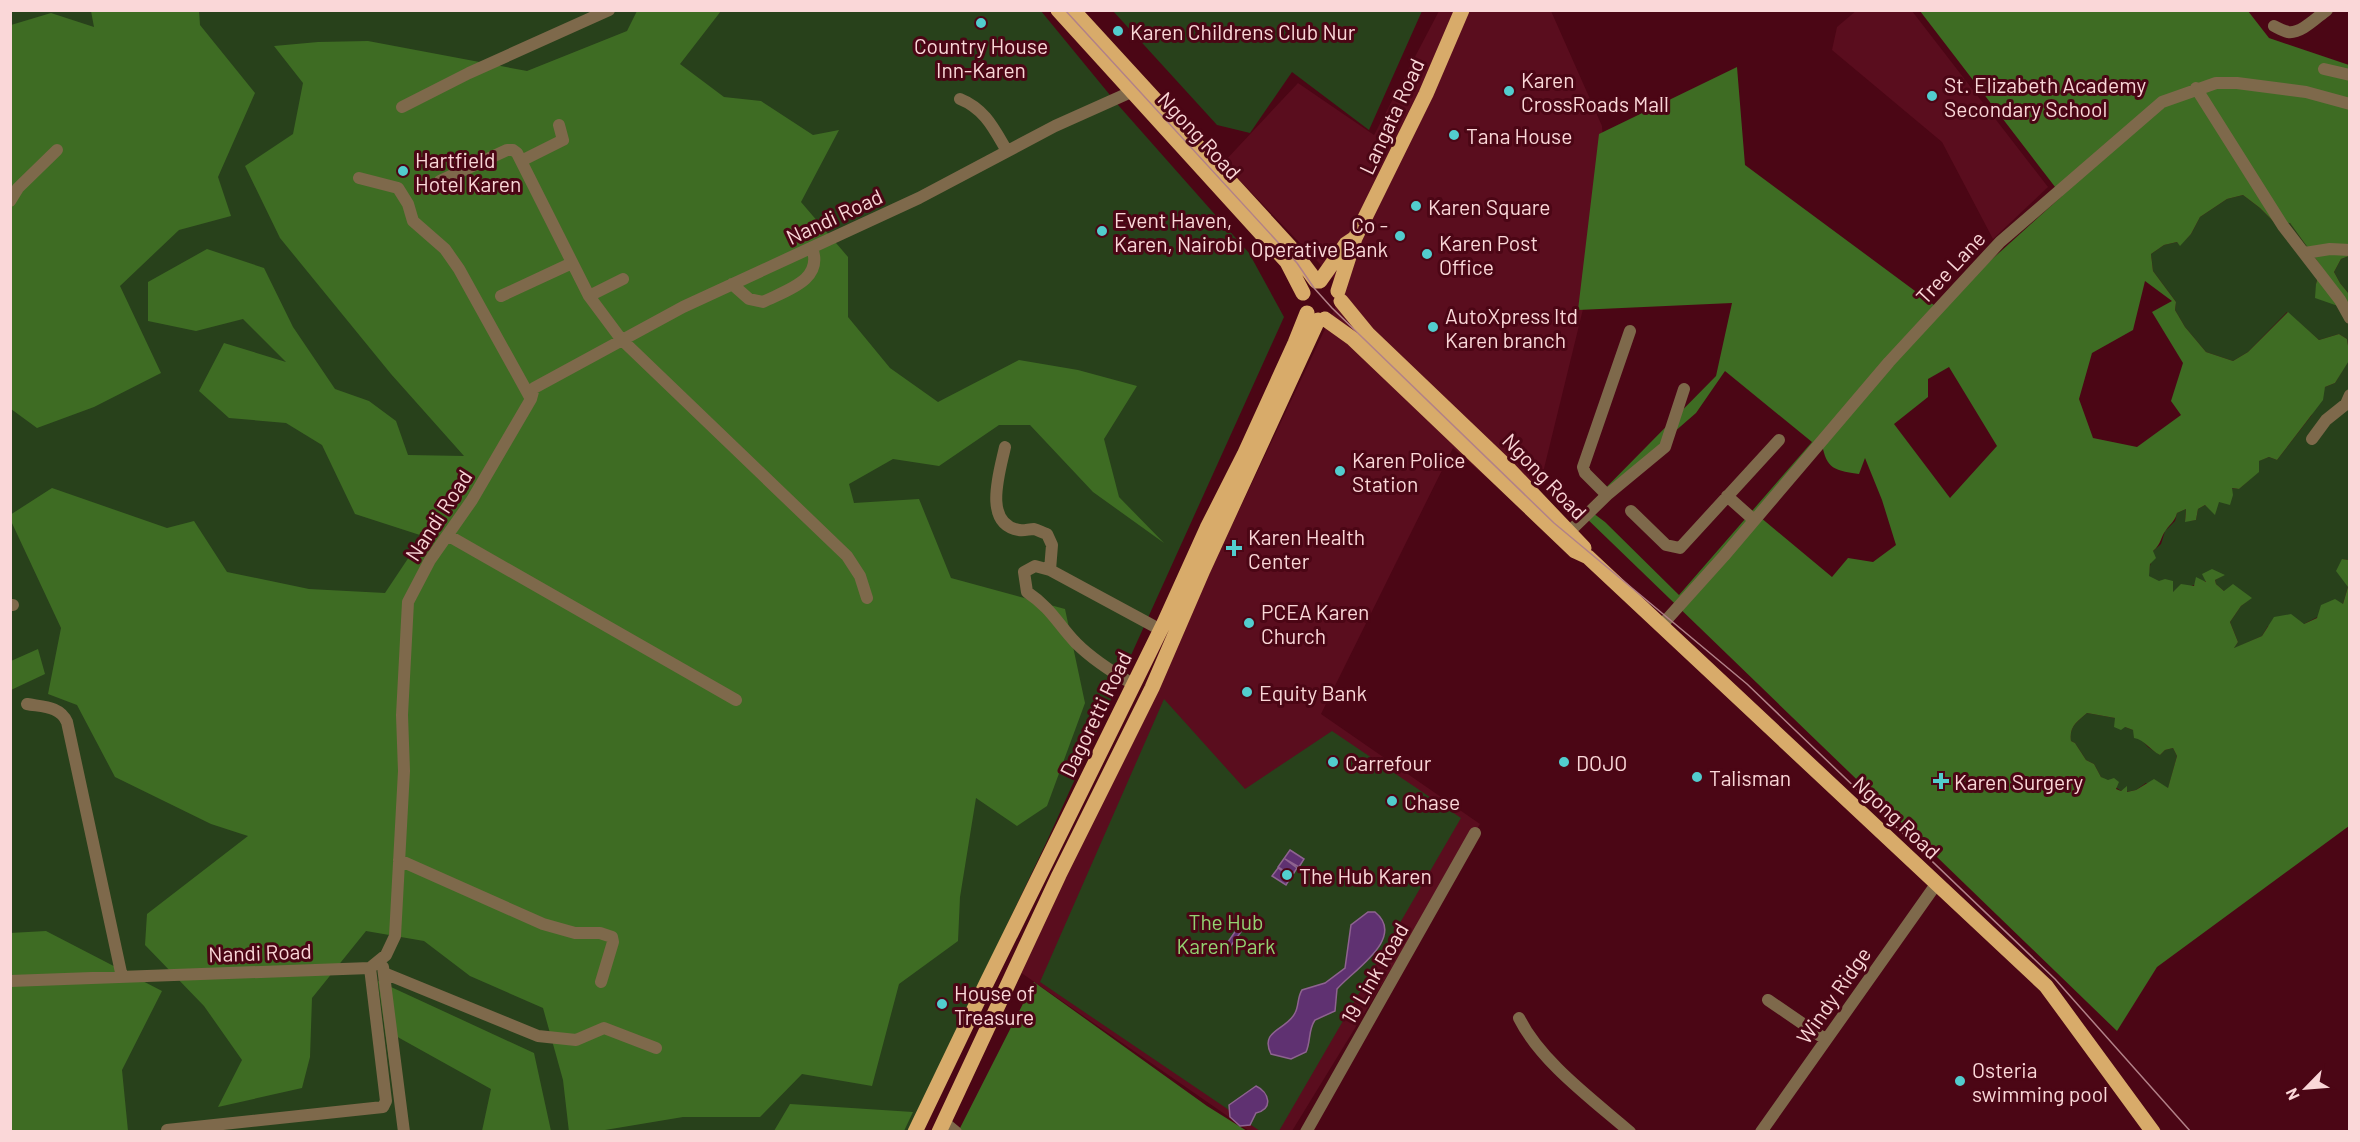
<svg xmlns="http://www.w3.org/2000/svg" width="2360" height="1142" font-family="Barlow,sans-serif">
  <rect width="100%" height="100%" fill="#4b0615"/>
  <!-- built -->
  <path fill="#5a0d1e" d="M1857 10 1912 11 2048 187 1993 239 1942 142 1832 50 1837 27Z
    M1439 11H1551L1602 126 1603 140 1585 301 1539 489 1526 512 1453 448 1321 714 1480 824 1292 1131H1249L1020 972 1344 289 1223 163 1298 83 1374 135Z"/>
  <!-- green -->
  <path fill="#28411b" d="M10 11H1041L1119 106 1249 253 1284 317 1047 841 909 1131H11Z
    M1113 11H1422L1369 130 1292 72 1250 133 1217 125Z
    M2243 195 2260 208 2274 222 2290 223 2321 266 2316 284 2338 306 2349 322V354L2347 339 2339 334 2319 340 2287 312 2248 352 2233 361 2206 352 2185 327 2175 310 2176 302 2153 271 2151 254 2164 245 2177 242 2180 245 2191 234 2200 217 2227 199Z
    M2349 256V294L2340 283 2334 272 2341 259Z
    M2349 359V560L2342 559 2348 587 2343 604 2304 624 2268 626 2262 636 2233 649 2238 642 2230 622 2241 606 2251 598 2224 591 2216 584 2215 580 2224 575 2173 592 2148 576 2153 551 2161 544 2165 531 2175 521 2177 513 2186 509 2185 521 2196 520 2198 509 2205 505 2215 514 2218 501 2231 488 2239 489 2258 472V461L2269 457 2277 460 2311 416 2325 387 2335 383Z
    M1164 699 1245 789 1332 731 1461 818 1279 1131H1260L1040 982Z
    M2087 713 2115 718 2125 727 2133 730 2148 747 2160 755 2165 750 2173 748 2177 756 2168 789 2146 783 2136 790 2126 792 2127 787 2121 791 2101 777 2094 764 2086 760 2075 743 2071 741C2069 726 2077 722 2087 713Z"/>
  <!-- forest -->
  <path fill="#3e6c23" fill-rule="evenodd" d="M724 10 721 11 680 64 724 97 761 101 813 135 839 130 801 202 848 257V317L890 368 938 402 1019 360 1078 370 1137 386 1104 439 1119 497 1164 543 1093 492 1030 425H999L939 466 893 459 849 484 854 503 919 499 951 578 1065 609 1085 703 1047 806 1017 826 976 798 960 897 958 941 899 984 872 1086 802 1074 760 1117H683L599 1131 569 1132 563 1080 543 1008 470 976 424 941 366 931 312 998 310 1057 302 1088 218 1107 242 1060 204 1006 145 945 147 914 248 836 211 824 115 777 77 705 48 694 61 628 11 521 10 515 52 488 167 528 194 521 227 572 309 589 385 593 423 536 355 514 322 445 286 423 229 418 199 391 224 343 286 362 243 319 196 331 148 321V282L207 249 264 268 293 327 335 389 369 401 396 421 408 455 464 456 391 374 280 238 245 166 293 134 303 83 274 46 318 42 368 41 527 71 627 31 637 11Z
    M91 11H199L200 25 255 93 218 177 231 216 179 230 120 286 161 373 94 407 37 428 11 409V25L51 13 94 27Z
    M1920 11H2248L2269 38 2349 65V256L2341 259 2334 272 2340 283 2349 294V322L2338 306 2315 298 2316 284 2321 266 2290 223 2274 222 2260 208 2243 195 2227 199 2200 217 2191 234 2180 246 2177 242 2164 245 2151 254 2153 271 2176 302 2175 310 2185 327 2206 352 2233 361 2248 352 2288 312 2319 340 2339 334 2347 339 2350 359 2335 383 2325 387 2323 400 2277 460 2269 457 2259 461V472L2239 489 2232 488 2233 495 2230 505 2219 502 2215 515 2205 505 2198 509 2196 520 2185 522 2186 509 2177 513C2175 521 2171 523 2166 530 2160 538 2162 543 2153 551L2156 558 2150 564 2149 576 2159 581 2165 579 2173 581V592L2181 584 2194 586 2196 577 2206 582 2202 574 2212 569 2225 575 2215 580 2216 584 2224 591 2233 584 2252 598 2241 606 2230 622 2238 642 2234 648 2262 636 2274 617 2291 614 2304 624 2317 618 2321 605 2335 599 2343 604 2348 587 2336 571 2342 559 2349 560V826L2157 967 2117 1031 1581 513 1716 376 1732 303 1578 310 1599 134 1737 67 1745 165 1938 308 2062 196ZM2145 281 2172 301 2152 312 2183 363 2171 401 2181 415 2137 447 2093 438 2079 399 2092 353 2133 330ZM1949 367 1997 446 1950 498 1894 424 1928 397V379ZM1725 371 1812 442 1679 595 1605 522 1589 510 1627 473 1696 413ZM1821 439C1826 467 1830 470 1859 474L1865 458 1882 500 1896 545 1873 562 1848 558 1832 577 1760 517ZM2087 713 2115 718 2114 727 2121 730 2125 727 2133 730 2134 738C2145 740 2150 750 2160 755L2165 750 2173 748 2177 756 2168 788 2154 779 2136 790 2127 792V786L2121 791 2116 789 2119 782 2114 778 2108 780 2101 777 2094 764 2086 760 2075 743 2071 741C2069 726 2077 722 2087 713Z
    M38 649 45 674 11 690V661Z
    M46 931 162 991 122 1070 128 1131H11L10 933Z
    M378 981 534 1053 551 1131H482L491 1089 394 1035 399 1131Z
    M1034 982 1207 1106 1247 1131 958 1132Z
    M790 1104 913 1112 904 1131H774Z"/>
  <!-- water -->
  <path fill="#5f3171" stroke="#8e6390" stroke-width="1.5" d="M1290 850 1304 859 1299 867 1285 859 1297 868 1292 876 1278 867Z
    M1278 868 1291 877 1286 885 1272 876Z
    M1368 912H1375C1407 938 1352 971 1337 989L1335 1011 1315 1020C1308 1030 1311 1041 1306 1052L1291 1059 1271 1054C1259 1030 1287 1030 1295 1013 1299 1006 1297 998 1302 990L1325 983 1345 968 1351 925Z
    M1239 926 1243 929 1225 954 1221 952Z
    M1256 1086C1269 1092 1274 1109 1256 1113L1250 1125 1240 1126 1230 1117 1229 1105Z"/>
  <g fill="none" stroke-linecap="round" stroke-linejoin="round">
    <!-- minor -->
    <path stroke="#7e694b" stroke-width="12" d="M2274 26C2278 28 2283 31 2288 32 2301 34 2317 17 2327 10
      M2324 69 2350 75
      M2196 88 2283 226 2340 300 2350 318
      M960 99C985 109 994 129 1007 151
      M402 107 469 73 609 10
      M521 161 563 140 559 125
      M359 178 398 188 408 204 413 221 445 249 459 269 531 399
      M440 181 507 150H513L517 153 589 296 621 339 847 556 860 576 867 598
      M10 201 18 188 57 150
      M2305 253 2330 249 2350 250
      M732 284 749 299 763 302C787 290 824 280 812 248
      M501 296 572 263
      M589 296 623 279
      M2312 439 2326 420 2346 404 2350 395
      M1005 447C1000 471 982 524 1019 530 1024 531 1029 529 1034 529 1038 530 1043 533 1047 534L1052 545 1050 570
      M1607 495 1585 473 1583 467 1630 331
      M1727 496 1754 520
      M1631 511 1666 545 1680 548 1779 440
      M1570 531 1607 495 1665 447 1684 389
      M449 536 736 700
      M10 605H13
      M1661 626 1724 556 1889 362 2000 242 2162 102 2216 83H2237L2306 92 2350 104
      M1133 684C1112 672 1093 660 1076 643 1057 623 1052 609 1027 592L1024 572 1035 566 1050 570 1161 630
      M27 704C43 707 60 706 67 722L122 977
      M399 860 543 924 575 933H600L612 937 613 942 601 982
      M383 967 404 1132
      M384 973 538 1036 576 1040 604 1028 656 1048
      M10 981 370 968 386 955 395 936 404 771 402 715 408 602 430 560 472 500 531 399 534 388 683 307 919 198 1055 126 1131 92
      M1768 1000 1825 1039
      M1519 1018C1541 1062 1592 1099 1630 1132
      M944 1122 956 1132
      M167 1130 383 1107 386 1101 370 968
      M1306 1132 1475 833
      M1761 1132 1937 883"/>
    <!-- major -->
    <path stroke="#d8ab6a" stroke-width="15" d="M1058 10 1287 262 1303 293
      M1073 10 1292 249 1316 281
      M1320 281 1346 244 1355 238
      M1338 291 1355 238 1426 94 1462 10
      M1341 301 1368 334 1505 465 1584 548
      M1325 319 1353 339 1575 551 1588 557 2046 986 2153 1132
      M915 1132 987 982 1164 623 1207 528 1244 455 1295 343 1307 313
      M939 1132 1059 875 1152 688 1203 570 1318 320"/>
    <!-- tram -->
    <path stroke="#b28188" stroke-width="1.5" d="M1065 10 1297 263 1314 288 1332 308 1554 523 1747 684 2055 979 2191 1132"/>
  </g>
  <!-- markers -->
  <g fill="#52cdce" stroke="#4b0615" stroke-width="2">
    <circle cx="981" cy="23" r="6"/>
    <circle cx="1118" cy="31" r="6"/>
    <circle cx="1509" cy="91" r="6"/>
    <circle cx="1932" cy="96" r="6"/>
    <circle cx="1454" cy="135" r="6"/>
    <circle cx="403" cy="171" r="6"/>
    <circle cx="1416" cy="206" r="6"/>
    <circle cx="1102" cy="231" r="6"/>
    <circle cx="1400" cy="236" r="6"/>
    <circle cx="1427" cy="254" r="6"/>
    <circle cx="1433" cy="327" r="6"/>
    <circle cx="1340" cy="471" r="6"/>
    <path d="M1231 539h6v6h6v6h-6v6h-6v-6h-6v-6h6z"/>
    <circle cx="1249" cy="623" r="6"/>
    <circle cx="1247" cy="692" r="6"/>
    <circle cx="1333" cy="762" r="6"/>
    <circle cx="1564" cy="762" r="6"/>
    <circle cx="1697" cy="777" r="6"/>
    <path d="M1938 772h6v6h6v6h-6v6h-6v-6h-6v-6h6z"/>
    <circle cx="1392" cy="801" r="6"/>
    <circle cx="1287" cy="875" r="6"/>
    <circle cx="942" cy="1004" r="6"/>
    <circle cx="1960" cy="1081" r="6"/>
  </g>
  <g text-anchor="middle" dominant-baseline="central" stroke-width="6" stroke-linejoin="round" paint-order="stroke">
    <!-- poi labels -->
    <g font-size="21" fill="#fad7d8" stroke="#4b0615" text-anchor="start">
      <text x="1130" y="31">Karen Childrens Club Nur</text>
      <text x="981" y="45" text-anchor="middle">Country House<tspan x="981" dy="24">Inn-Karen</tspan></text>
      <text x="1521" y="79">Karen<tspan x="1521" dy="24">CrossRoads Mall</tspan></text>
      <text x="1944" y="84">St. Elizabeth Academy<tspan x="1944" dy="24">Secondary School</tspan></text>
      <text x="1466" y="135">Tana House</text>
      <text x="415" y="159">Hartfield<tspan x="415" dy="24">Hotel Karen</tspan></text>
      <text x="1428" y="206">Karen Square</text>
      <text x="1114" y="219">Event Haven,<tspan x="1114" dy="24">Karen, Nairobi</tspan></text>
      <text x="1388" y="224" text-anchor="end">Co -<tspan x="1388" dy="24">Operative Bank</tspan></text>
      <text x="1439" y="242">Karen Post<tspan x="1439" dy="24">Office</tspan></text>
      <text x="1445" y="315">AutoXpress ltd<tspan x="1445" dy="24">Karen branch</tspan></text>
      <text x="1352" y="459">Karen Police<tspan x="1352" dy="24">Station</tspan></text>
      <text x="1248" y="536">Karen Health<tspan x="1248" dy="24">Center</tspan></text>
      <text x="1261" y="611">PCEA Karen<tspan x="1261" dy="24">Church</tspan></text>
      <text x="1259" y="692">Equity Bank</text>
      <text x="1345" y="762">Carrefour</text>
      <text x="1576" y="762">DOJO</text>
      <text x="1709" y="777">Talisman</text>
      <text x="1954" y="781">Karen Surgery</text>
      <text x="1404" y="801">Chase</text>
      <text x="1299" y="875">The Hub Karen</text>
      <text x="954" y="992">House of<tspan x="954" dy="24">Treasure</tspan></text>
      <text x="1972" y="1069">Osteria<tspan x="1972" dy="24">swimming pool</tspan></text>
    </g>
    <!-- street labels -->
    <g font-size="21" fill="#fad7d8" stroke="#4b0615">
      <text transform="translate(1391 116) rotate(-65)">Langata Road</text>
      <text transform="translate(1200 135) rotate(47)">Ngong Road</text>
      <text transform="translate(834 216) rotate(-25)">Nandi Road</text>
      <text transform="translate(1950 267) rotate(-47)">Tree Lane</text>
      <text transform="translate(1545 476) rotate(46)">Ngong Road</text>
      <text transform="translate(438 515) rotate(-57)">Nandi Road</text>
      <text transform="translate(1095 714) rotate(-64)">Dagoretti Road</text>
      <text transform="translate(1897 817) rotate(43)">Ngong Road</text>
      <text transform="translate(260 952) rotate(-2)">Nandi Road</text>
      <text transform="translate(1374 973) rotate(-60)">19 Link Road</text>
      <text transform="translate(1833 995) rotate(-55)">Windy Ridge</text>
    </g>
    <!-- park labels -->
    <g font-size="21" fill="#93d372" stroke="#4b0615">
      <text x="1226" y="921">The Hub<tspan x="1226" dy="24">Karen Park</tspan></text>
    </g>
  </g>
  <!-- border -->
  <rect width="2360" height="1142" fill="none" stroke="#fad7d8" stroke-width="24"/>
  <!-- north arrow -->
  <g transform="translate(2306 1088) rotate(245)" stroke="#4b0615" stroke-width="4.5" paint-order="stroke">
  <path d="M0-4.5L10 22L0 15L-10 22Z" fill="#fad7d8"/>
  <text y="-9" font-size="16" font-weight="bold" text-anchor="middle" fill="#fad7d8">N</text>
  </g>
</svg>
